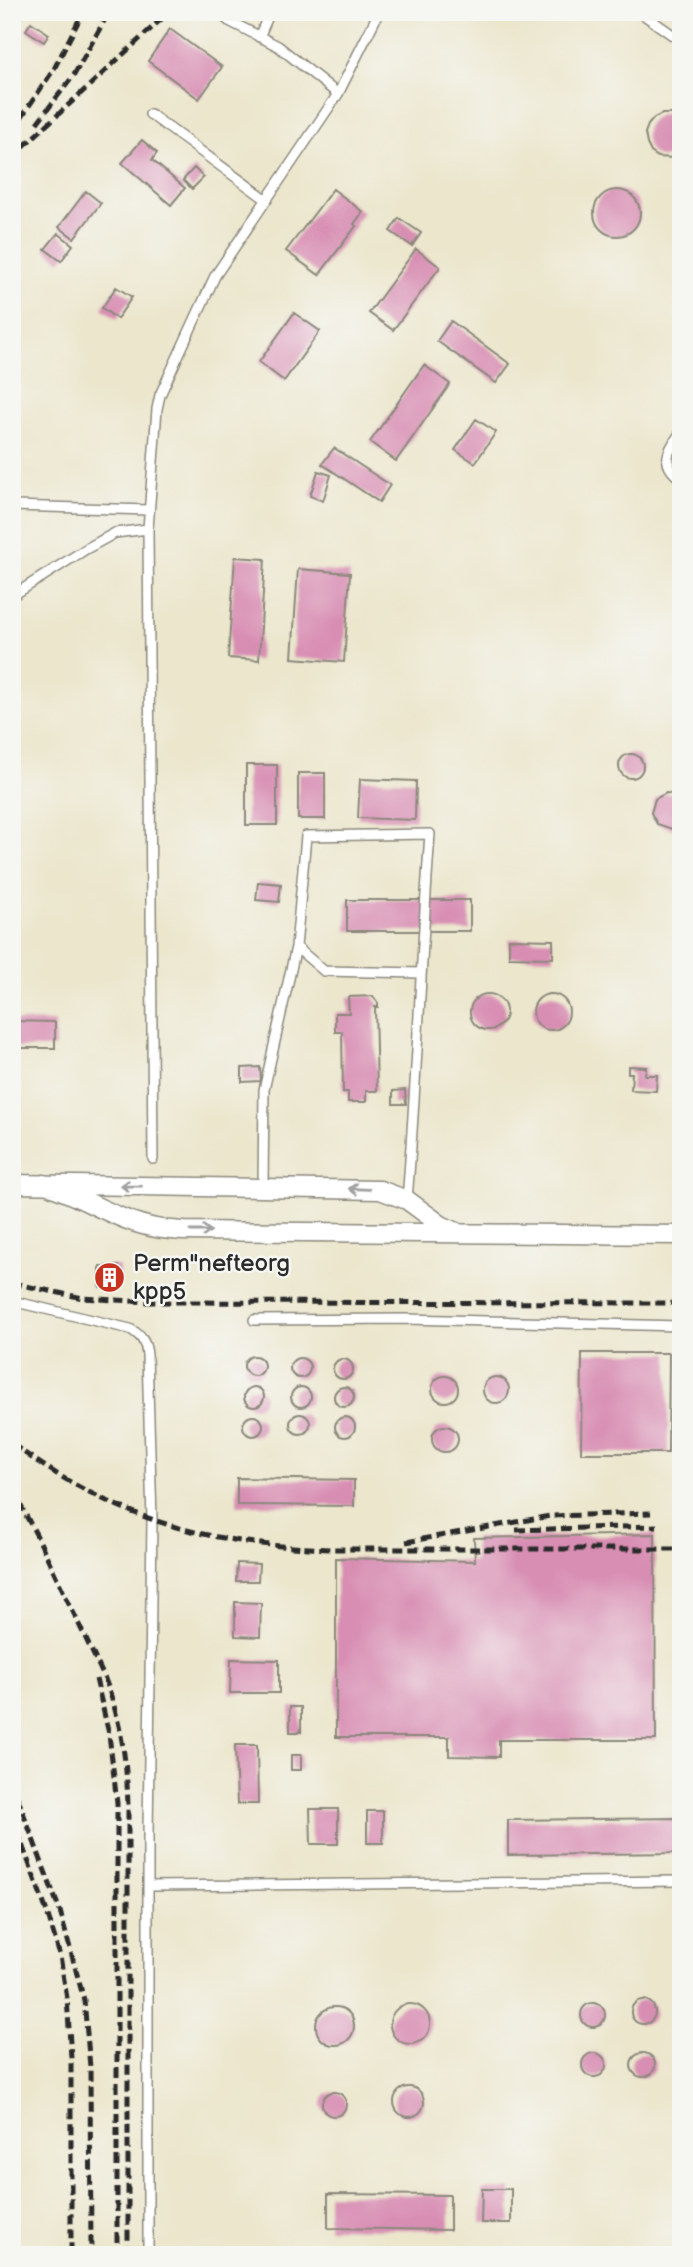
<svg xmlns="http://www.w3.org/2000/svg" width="693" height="2267" font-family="'Balsamiq Sans',sans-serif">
  <rect width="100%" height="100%" fill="#f6f6f2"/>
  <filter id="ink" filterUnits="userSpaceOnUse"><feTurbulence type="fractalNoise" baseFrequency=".0143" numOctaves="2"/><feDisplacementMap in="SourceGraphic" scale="14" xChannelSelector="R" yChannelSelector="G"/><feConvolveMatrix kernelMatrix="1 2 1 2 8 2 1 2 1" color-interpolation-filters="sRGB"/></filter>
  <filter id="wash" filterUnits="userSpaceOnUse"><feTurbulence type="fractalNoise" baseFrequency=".00686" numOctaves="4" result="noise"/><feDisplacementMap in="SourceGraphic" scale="28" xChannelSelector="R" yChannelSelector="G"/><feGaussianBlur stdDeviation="1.57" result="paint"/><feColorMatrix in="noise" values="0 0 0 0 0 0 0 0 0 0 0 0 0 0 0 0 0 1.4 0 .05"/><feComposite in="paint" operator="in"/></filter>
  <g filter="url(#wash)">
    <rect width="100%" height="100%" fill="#ebe6cc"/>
    <g id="blocks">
      <!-- building -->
      <path fill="#d88eb3" d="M31 22 49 34 44 42 26 30Z
        M170 29 222 67 199 99 148 61Z
        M662 114H673L681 117V155L674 158 658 157 651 152 647 144 645 133 648 125 654 118Z
        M142 140 157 153 152 160 185 188 171 205 122 163Z
        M194 168 204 177 192 189 183 180Z
        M333 189 363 212 354 224 356 226 319 275 286 251Z
        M594 213a23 23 0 1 1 46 0a23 23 0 1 1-46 0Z
        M86 191 101 203 74 238 59 227Z
        M399 218 421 233 412 246 390 231Z
        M58 233 73 245 61 261 45 249Z
        M416 249 440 267 393 330 369 313Z
        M116 287 132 297 117 319 102 308Z
        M294 313 320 331 284 381 259 362Z
        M451 321 510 364 496 383 437 341Z
        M424 365 450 384 396 461 370 442Z
        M476 419 496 432 475 463 455 450Z
        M334 448 390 485 379 502 322 464Z
        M318 471 331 475 323 501 310 496Z
        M235 557 265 559 259 660 228 658Z
        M298 569 350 573 344 662 292 658Z
        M619 766a12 12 0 1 1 24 0a12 12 0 1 1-24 0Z
        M246 765H277V825H246Z
        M298 773H325V819H298Z
        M360 779 416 781 415 820 358 818Z
        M666 793 681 796V825L672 829 657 824 651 813 655 799Z
        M258 882 281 884 279 902 256 900Z
        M347 900H470V931H347Z
        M509 939 553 940V958L509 957Z
        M470 1012a18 18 0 1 1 36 0a18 18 0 1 1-36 0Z
        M533 1012a18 18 0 1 1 36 0a18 18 0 1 1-36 0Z
        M373 996 378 1003V1007H375L377 1091H366V1102H348V1092H343L342 1032H335V1013H349L348 997Z
        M13 1021 55 1022V1048H13Z
        M628 1066 646 1067 645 1075H657L656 1091 631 1090 632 1073H628Z
        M260 1067 261 1081 242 1082V1068Z
        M405 1090 406 1104H393V1091Z
        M100 1266H119V1287H100Z
        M582 1353H669L668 1453H581Z
        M244 1366a10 10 0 1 1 20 0a10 10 0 1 1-20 0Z
        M290 1368a10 10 0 1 1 20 0a10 10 0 1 1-20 0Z
        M333 1369a10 10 0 1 1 20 0a10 10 0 1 1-20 0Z
        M432 1389a13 13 0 1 1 26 0a13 13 0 1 1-26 0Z
        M483 1390a13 13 0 1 1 26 0a13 13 0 1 1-26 0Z
        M291 1397a10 10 0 1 1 20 0a10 10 0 1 1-20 0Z
        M334 1397a10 10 0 1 1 20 0a10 10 0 1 1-20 0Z
        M244 1397a10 10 0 1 1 20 0a10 10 0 1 1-20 0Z
        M290 1424a10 10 0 1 1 20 0a10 10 0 1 1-20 0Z
        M243 1426a10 10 0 1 1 20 0a10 10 0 1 1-20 0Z
        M335 1427a10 10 0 1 1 20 0a10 10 0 1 1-20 0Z
        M432 1439a13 13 0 1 1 26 0a13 13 0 1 1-26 0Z
        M237 1478 354 1480V1506L237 1505Z
        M655 1534 656 1740H499V1757L449 1756V1737H336V1558L475 1561 474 1538Z
        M237 1563 259 1564 258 1581H236Z
        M235 1602 261 1603 260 1637 235 1636Z
        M231 1659 279 1660V1693H230Z
        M290 1707H301V1732H290Z
        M235 1745H257L258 1804H237Z
        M291 1755H301V1770H291Z
        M310 1809H338V1844H311Z
        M367 1811H383V1843H367Z
        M681 1818V1853L508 1855V1820Z
        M631 2012a12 12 0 1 1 24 0a12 12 0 1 1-24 0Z
        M581 2015a12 12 0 1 1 24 0a12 12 0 1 1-24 0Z
        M390 2024a20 20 0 1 1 40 0a20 20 0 1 1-40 0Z
        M316 2026a19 19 0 1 1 38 0a19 19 0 1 1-38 0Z
        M582 2065a12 12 0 1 1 24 0a12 12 0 1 1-24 0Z
        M631 2065a12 12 0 1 1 24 0a12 12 0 1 1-24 0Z
        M394 2102a15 15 0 1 1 30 0a15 15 0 1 1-30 0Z
        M322 2104a12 12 0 1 1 24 0a12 12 0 1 1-24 0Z
        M482 2189H511V2223H481Z
        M328 2194 450 2195V2230L328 2228Z"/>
    </g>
  </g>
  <g filter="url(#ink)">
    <use href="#blocks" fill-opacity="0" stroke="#8b887c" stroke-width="2"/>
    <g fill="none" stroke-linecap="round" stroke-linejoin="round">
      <defs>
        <path id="lane" d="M218 12 229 21 278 46 338 94
          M640 12 681 41
          M259 37 270 12
          M150 114 267 200
          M681 432C668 451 659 463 681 479
          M12 506 149 510
          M12 596 86 549 115 533 148 529
          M153 1159 148 529 157 409 160 395 215 276 338 94 379 12
          M263 1188 264 1090 296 947
          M407 1200C417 1078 421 956 430 834L306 836 296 947 324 971 421 973
          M12 1301 130 1329C141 1335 146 1342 147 1355L152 1519 148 1836V2255
          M254 1320 406 1319 681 1326
          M148 1886 681 1881"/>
        <path id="street" d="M12 1184 380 1190 407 1200 441 1225 457 1232
          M44 1184C82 1196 117 1221 156 1228 165 1230 175 1230 184 1231L681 1235"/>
      </defs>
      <!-- lane casing -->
      <use href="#lane" stroke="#8b887c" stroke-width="12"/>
      <!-- street casing -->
      <use href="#street" stroke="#8b887c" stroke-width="21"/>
      <!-- lane -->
      <use href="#lane" stroke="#fff" stroke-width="9"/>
      <!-- street -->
      <use href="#street" stroke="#fff" stroke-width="18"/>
      <!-- rail -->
      <path stroke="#2b2b2b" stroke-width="5" stroke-dasharray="10 5" stroke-linecap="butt" d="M37 123 74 75 109 12
        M12 131 54 69 83 12
        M12 157 169 12
        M12 1283 83 1298 148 1302 681 1303
        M12 1444C114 1518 205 1545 330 1549H681
        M12 1489 39 1540 105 1679C121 1721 127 1762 128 1807V2255
        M516 1530 657 1526
        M406 1542 550 1516 651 1513
        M96 1679 109 1734 117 1803V2255
        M12 1783 60 1911 84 2000 90 2067 91 2255
        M12 1817 47 1912 60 1956 67 1998 71 2058V2255"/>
    </g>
    <!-- one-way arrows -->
    <defs><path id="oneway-shaft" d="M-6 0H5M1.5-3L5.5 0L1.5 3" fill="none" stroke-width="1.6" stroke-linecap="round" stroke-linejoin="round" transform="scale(1.75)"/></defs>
    <g stroke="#a0a0a0">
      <use href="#oneway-shaft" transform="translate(131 1186) rotate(-179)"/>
      <use href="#oneway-shaft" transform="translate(359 1189) rotate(-178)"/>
      <use href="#oneway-shaft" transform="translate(201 1231)"/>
    </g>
  </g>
  <!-- icons -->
  <defs>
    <symbol id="building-disc" viewBox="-11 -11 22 22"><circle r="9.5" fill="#c8321e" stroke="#f6f6f2"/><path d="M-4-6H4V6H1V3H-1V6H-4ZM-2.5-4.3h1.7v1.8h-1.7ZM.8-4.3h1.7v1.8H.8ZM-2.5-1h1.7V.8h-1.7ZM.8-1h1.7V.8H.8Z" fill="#fff"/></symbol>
  </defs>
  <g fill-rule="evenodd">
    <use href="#building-disc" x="92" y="1260" width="35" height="35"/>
  </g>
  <g text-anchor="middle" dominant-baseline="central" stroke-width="5" stroke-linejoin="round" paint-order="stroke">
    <!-- poi labels -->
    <g font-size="24" fill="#2b2b2b" stroke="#f6f6f2" text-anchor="start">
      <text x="133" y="1263">Perm"nefteorg<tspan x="133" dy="28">kpp5</tspan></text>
    </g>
  </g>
  <!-- margin -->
  <rect width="693" height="2267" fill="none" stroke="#f6f6f2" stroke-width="42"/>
</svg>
